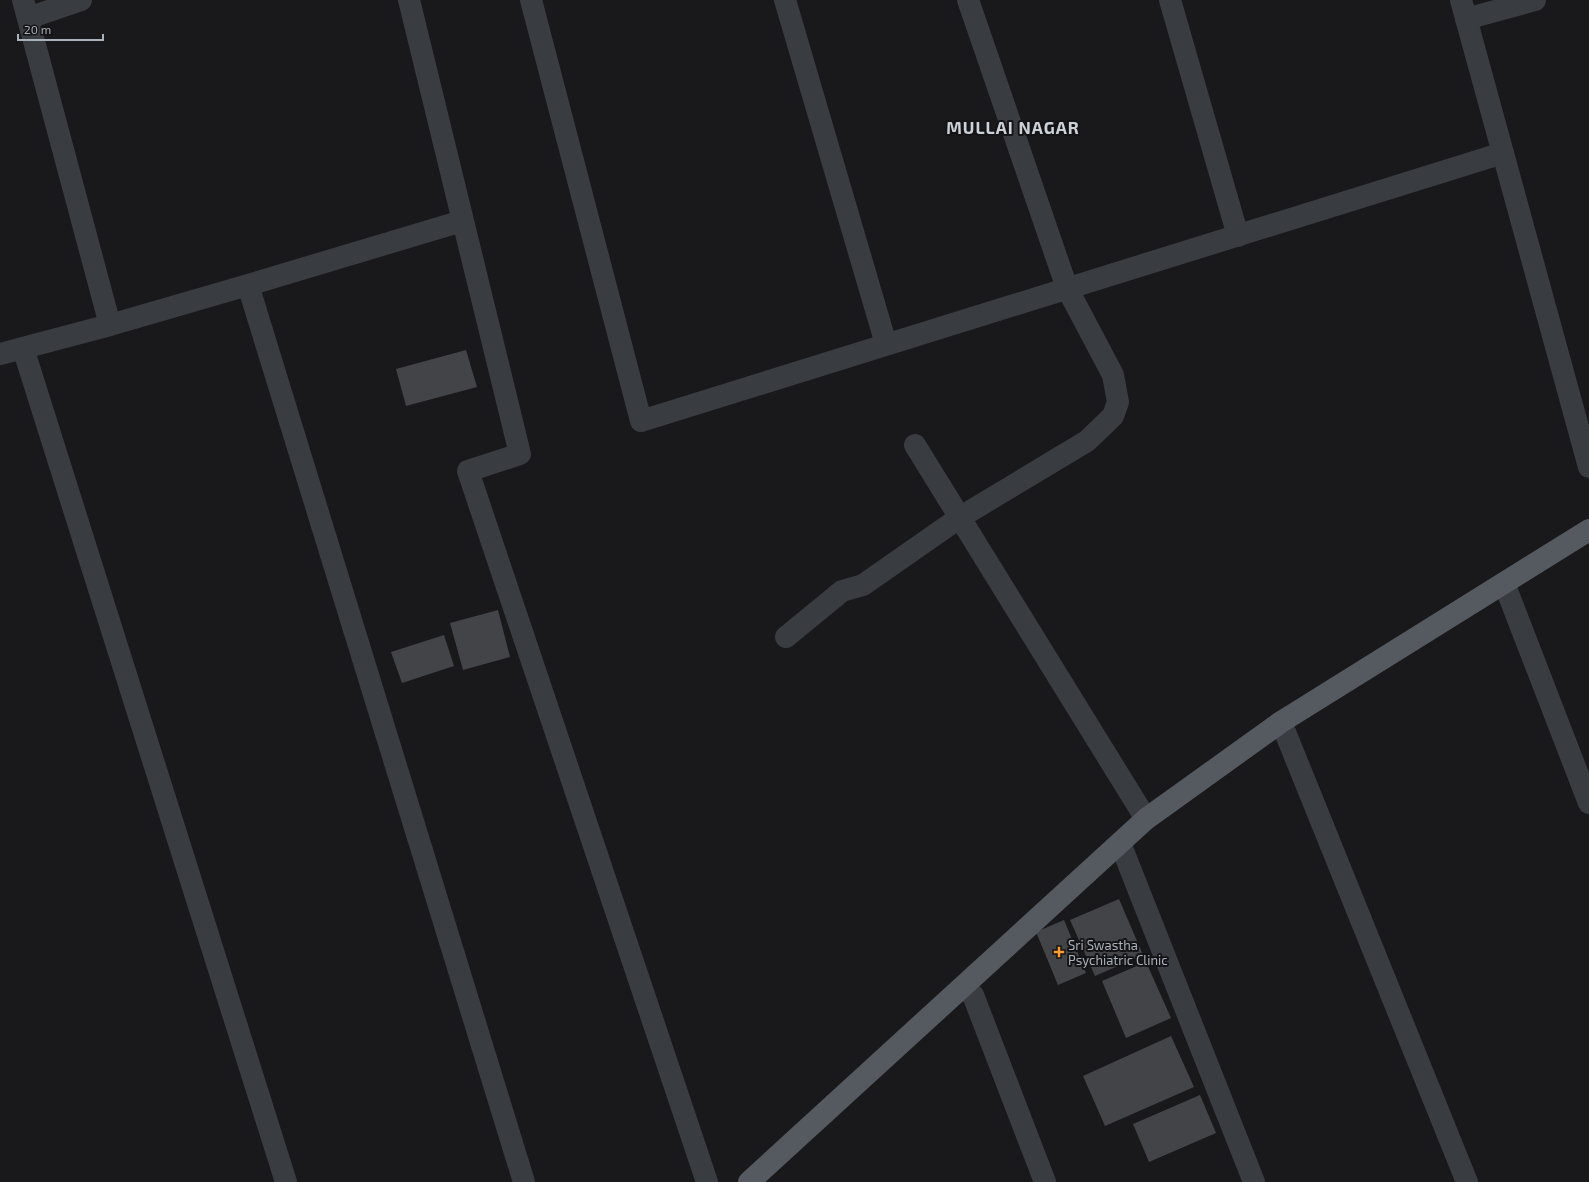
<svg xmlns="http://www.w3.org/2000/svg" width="1589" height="1182" font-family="'Exo 2',sans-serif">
  <rect width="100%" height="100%" fill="#19191b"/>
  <!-- building -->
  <path fill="#434448" d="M466 350 477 387 406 406 396 369Z
    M498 610 510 657 463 670 450 623Z
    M444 635 454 666 402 683 391 652Z
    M1119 899 1143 955 1095 976 1070 920Z
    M1064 920 1086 973 1058 985 1036 932Z
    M1146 962 1171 1018 1126 1038 1102 981Z
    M1171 1036 1194 1087 1105 1126 1083 1076Z
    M1200 1095 1216 1133 1149 1162 1133 1124Z"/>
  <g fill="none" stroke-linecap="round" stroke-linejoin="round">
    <!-- minor -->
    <path stroke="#393c41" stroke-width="22" d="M23 0 110 325 23 348 286 1182
      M409 0 520 454 468 471 707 1182
      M531 0 641 421 1503 153
      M785 0 886 344
      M1170 0 1238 236
      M28 18 81 0
      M1466 19 1535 0
      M248 285 462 221
      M110 325 248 285 524 1182
      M0 354 23 348
      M915 445 1146 819
      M1504 583 1589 803
      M786 637 842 591 863 585 959 518 1087 441 1113 416 1118 402 1113 375 1067 288 968 0
      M1281 722 1467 1182
      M1120 843 1254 1182
      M962 988 973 995 1045 1182"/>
    <!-- tertiary -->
    <path stroke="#393c41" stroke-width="22" d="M1461 0 1589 467"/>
    <!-- primary -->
    <path stroke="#555960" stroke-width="22" d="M749 1182 1146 819 1281 722 1589 530"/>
  </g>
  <!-- markers -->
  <path fill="#fd9c2f" stroke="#141416" stroke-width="1.5" d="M1057 946h4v4h4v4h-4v4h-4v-4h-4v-4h4z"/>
  <g text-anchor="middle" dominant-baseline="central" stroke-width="4" stroke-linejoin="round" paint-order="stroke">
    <!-- poi labels -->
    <g font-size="13" fill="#aab2bc" stroke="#141416" text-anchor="start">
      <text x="1068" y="945">Sri Swastha<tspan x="1068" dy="15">Psychiatric Clinic</tspan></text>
    </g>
    <!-- district labels -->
    <g font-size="17" font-weight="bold" letter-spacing="1" fill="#ccd0d7" stroke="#141416">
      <text x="1013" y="127">MULLAI NAGAR</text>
    </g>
  </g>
  <!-- scale -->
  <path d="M18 34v6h85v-6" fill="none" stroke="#aab2bc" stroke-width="2"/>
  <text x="24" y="34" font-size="12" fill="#aab2bc" stroke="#141416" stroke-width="3" paint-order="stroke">20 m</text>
</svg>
